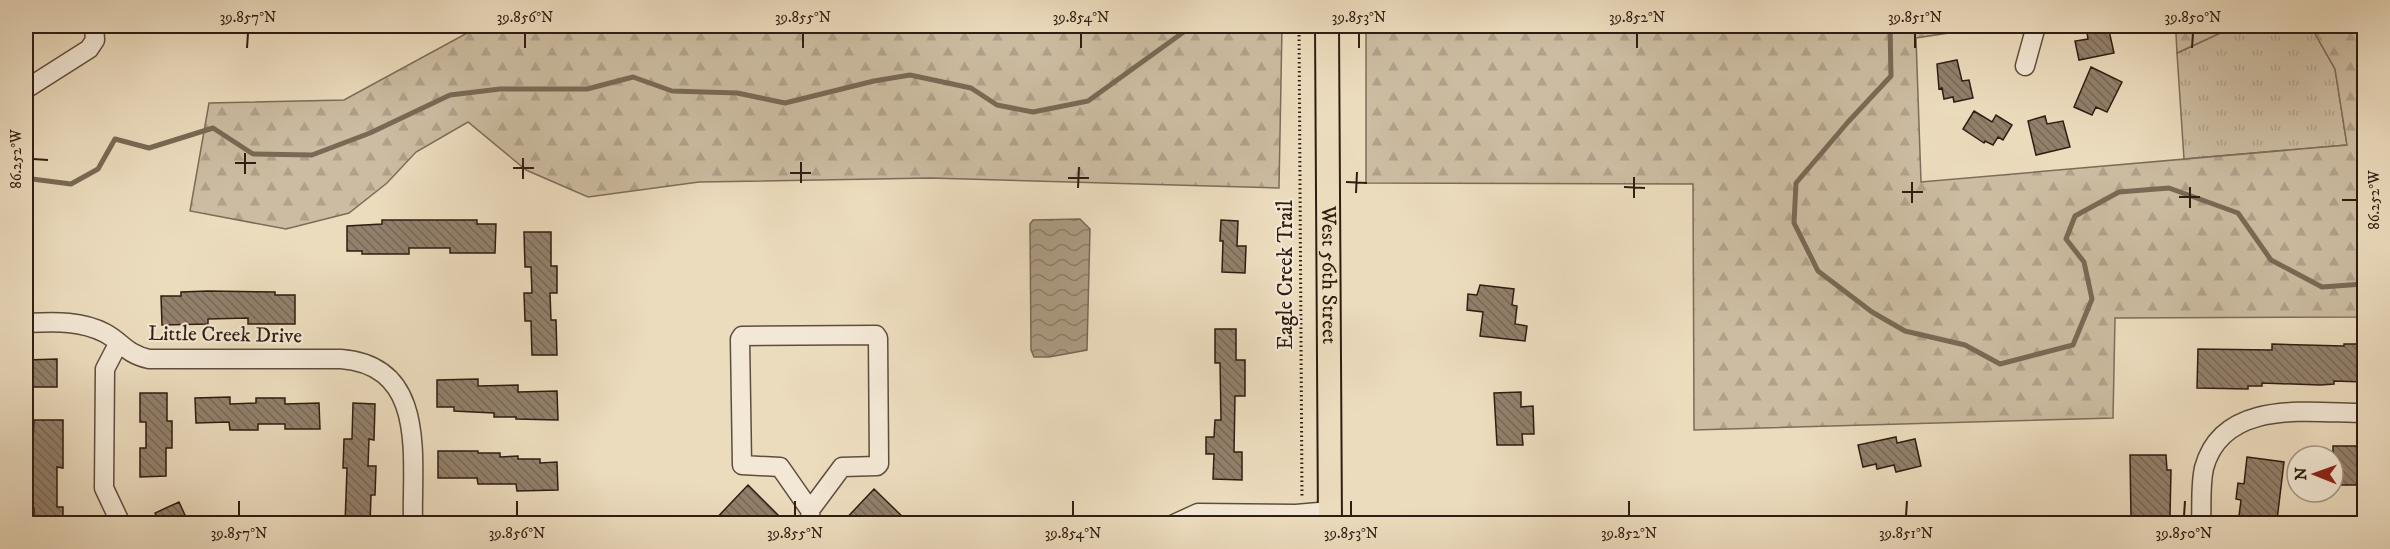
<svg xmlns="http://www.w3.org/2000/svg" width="2390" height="549" font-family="'IM FELL DW Pica',serif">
  <defs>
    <pattern id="grass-tufts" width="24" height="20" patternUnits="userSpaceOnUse" patternTransform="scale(1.5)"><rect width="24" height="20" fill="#ccbca1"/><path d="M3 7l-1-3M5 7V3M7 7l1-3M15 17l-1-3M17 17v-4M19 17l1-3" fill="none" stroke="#b0a18a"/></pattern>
    <pattern id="forest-firs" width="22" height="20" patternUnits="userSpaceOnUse" patternTransform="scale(1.5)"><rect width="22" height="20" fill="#ccbca1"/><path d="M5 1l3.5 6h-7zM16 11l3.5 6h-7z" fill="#b0a18a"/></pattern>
    <pattern id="water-waves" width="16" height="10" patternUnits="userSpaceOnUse" patternTransform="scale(1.5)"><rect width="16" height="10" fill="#ac9b83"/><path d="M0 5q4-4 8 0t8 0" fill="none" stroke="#8c7e6a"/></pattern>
    <pattern id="building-back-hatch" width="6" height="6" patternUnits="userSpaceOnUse" patternTransform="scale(1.5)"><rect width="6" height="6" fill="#92806b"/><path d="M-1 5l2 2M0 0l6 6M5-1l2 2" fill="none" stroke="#786857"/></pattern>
  </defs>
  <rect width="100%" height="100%" fill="#ecdcbe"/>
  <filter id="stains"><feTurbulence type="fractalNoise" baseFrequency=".00333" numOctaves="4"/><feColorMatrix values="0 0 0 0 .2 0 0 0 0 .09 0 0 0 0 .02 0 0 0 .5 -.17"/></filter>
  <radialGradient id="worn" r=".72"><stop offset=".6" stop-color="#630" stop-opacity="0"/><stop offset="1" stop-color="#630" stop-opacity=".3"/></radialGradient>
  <!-- grass -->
  <path fill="url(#grass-tufts)" stroke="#7e6c59" stroke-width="1.5" d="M2231 28 2314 32 2335 69 2347 145 2184 159 2177 53Z"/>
  <!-- forest -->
  <path fill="url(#forest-firs)" stroke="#7e6c59" stroke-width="1.5" d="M578 26H1282L1279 188 931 178 699 182 588 197 526 170 468 122 416 152 387 183 349 213 286 229 190 211 209 103 344 100 469 32Z
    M1366 26H1995L1916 38 1921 182 2347 145 2335 69 2314 32 2231 28 2177 53 2176 34 2166 26H2364V317L2115 318 2113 418 1694 430 1693 184 1366 183Z"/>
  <!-- water -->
  <path fill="url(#water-waves)" stroke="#7a6955" stroke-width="1.5" d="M1080 219 1090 229 1087 350 1049 357H1034L1031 350 1030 224 1033 220Z"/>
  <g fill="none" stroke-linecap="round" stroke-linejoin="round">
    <!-- stream -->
    <path stroke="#7a6955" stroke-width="5" d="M1890 26 1891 76 1848 122 1796 183 1794 223 1818 271 1872 312 1905 331 1965 345 2000 364 2073 345 2092 299 2084 262 2066 239 2075 216 2119 192 2169 188 2238 213 2271 260 2322 287 2364 284
      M26 174 32 179 71 184 98 169 115 139 149 148 213 128 253 154 312 155 370 133 450 95 500 89H587L633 77 672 91 737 93 785 103 874 81 910 75 971 88 997 105 1033 112 1088 101 1192 26"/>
  </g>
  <!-- building -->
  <path fill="url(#building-back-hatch)" stroke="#301d11" stroke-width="1.5" d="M2086 26H2108L2114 53 2079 60 2075 41 2088 39Z
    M1957 60 1962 81 1969 80 1973 98 1954 102 1953 97 1944 99 1942 88 1939 89 1937 64Z
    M2091 67 2122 82 2107 112 2096 107 2092 115 2074 107Z
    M1974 111 1992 122 1996 115 2012 125 2003 140 1998 137 1993 145 1985 141 1984 143 1963 129Z
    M2045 116 2047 124 2063 121 2070 147 2036 155 2028 121Z
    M382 220H477V224H496L495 253H450V248H409V254H362V251H347V226L382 224Z
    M1221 220 1238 221 1237 246H1246L1245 273 1222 272 1223 241H1220Z
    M524 232H551V266H557V293H550L551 320H556L557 355H532L531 321H525L524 293H532L531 267H525Z
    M1480 285 1514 289 1512 305 1517 306 1515 324 1527 326 1525 341 1480 336 1483 312 1467 310 1468 294 1477 295Z
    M208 291 275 292V295H295V324H248V318L208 319V324L162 325 161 296H181V292Z
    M1215 329H1236V360H1245V396H1235L1234 452H1242V480L1213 479 1214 454H1206V437H1214L1215 420H1221L1220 363H1215Z
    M2272 344 2344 346V344H2364V382L2334 381V384L2320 385 2262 383V386H2248V389L2197 388 2198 349 2272 350Z
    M57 359V387H26V360Z
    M478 379V386L518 385V392L557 391 558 420 516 419V417H494V413L454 411V407H437V380Z
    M1521 392V407L1533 406 1534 434H1522L1523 445H1497L1494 393Z
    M140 393H167V421H172V448H166V476L140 477V448H146V422H140Z
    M230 397V404L256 403V398H285V404L319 403 320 429H285V424H258V430H230L229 422 196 423 195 398Z
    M353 403 375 404 374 440 369 439 368 466H376L375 495H371L370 524H345L347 468H343L344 439H352Z
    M34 420H63V468L57 467V507H63V524H34V508H29L30 442H33Z
    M1896 437 1897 443 1915 439 1921 466 1896 472 1894 465 1877 469 1876 464 1863 467 1858 445Z
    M2333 446H2357V485H2333Z
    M438 451H478V453H500V457L518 456V459H540V463L557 462 558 490 517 491 516 484H478L477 478H438Z
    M2130 455H2166L2167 470H2171L2170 516H2167V518H2131Z
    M2247 457 2284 462 2277 520 2239 516 2241 500 2236 499 2238 483 2244 484Z
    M748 485 787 524H711Z
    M874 489 910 524H841Z
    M179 502 189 524H160L155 513Z"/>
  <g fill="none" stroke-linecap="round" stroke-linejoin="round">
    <defs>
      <path id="minor" d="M2025 66 2036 26
        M26 89 89 49 95 40 94 26
        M26 323C53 322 80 320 105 333 122 342 126 354 149 359H341C429 366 411 460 413 524
        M118 344 105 369 104 488 121 524
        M810 510 842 467 877 466 879 464 878 338 876 335 742 336 740 339 742 465 780 467 810 510 811 524
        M1174 524 1198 513 1296 514 1330 511
        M2201 524C2202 506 2200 486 2204 468 2223 398 2310 413 2364 413"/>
      <g id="major">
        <path id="s1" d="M1327 26 1330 524"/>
      </g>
    </defs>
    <!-- minor casing -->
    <use href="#minor" stroke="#5f4d3c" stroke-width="21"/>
    <!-- major casing -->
    <use href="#major" stroke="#301d11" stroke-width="26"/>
    <!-- path -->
    <path stroke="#301d11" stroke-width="3" stroke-dasharray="1.5 3" stroke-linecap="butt" d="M1299 26 1302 498"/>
    <!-- minor -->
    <use href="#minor" stroke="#f3e8d5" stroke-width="18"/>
    <!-- major -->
    <use href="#major" stroke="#ecdcbe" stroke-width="22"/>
  </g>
  <!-- ticks -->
  <path fill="none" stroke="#301d11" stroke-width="2" d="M247 48 248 33M525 48V33M803 48V33M1081 48V33M1359 48V33M1637 48V33M1915 48V33M2192 48 2193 33M33 159 48 160M235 163H256M513 168H534M790 173H811M245 174V153M1068 178H1089M523 179V158M1346 182 1367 183M801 183V162M1624 187 1645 188M1078 188 1079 167M1902 192H1923M1356 193 1357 172M2179 197H2200M1634 198V177M2342 200H2357M1912 203V182M2190 208V187M239 516V501M517 516V501M795 516V501M1073 516V501M1351 516V501M1629 516V501M1906 516 1907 501M2184 516 2185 501"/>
  <g text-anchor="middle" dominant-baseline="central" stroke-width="4.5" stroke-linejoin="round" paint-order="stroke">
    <!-- street labels -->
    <g font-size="21" fill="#301d11" stroke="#f3e8d5">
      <text stroke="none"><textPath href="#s1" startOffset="249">West 56th Street</textPath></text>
      <text transform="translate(1286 275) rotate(-90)">Eagle Creek Trail</text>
      <text transform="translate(225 335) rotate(1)">Little Creek Drive</text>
    </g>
  </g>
  <!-- margin -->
  <rect width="2390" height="549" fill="none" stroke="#ecdcbe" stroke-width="66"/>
  <!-- north arrow -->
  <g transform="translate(2315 474) rotate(271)"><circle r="28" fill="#f3e8d5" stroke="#a59787" stroke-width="1.5"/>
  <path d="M0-4.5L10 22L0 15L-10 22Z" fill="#8f2418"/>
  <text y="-9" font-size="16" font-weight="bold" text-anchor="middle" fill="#301d11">N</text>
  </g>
  <rect x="33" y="33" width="2324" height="483" fill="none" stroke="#301d11" stroke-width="2"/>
  <g font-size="15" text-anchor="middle" fill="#301d11">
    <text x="248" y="22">39.857°N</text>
    <text x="525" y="22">39.856°N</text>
    <text x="803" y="22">39.855°N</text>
    <text x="1081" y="22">39.854°N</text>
    <text x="1359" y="22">39.853°N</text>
    <text x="1637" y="22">39.852°N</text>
    <text x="1915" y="22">39.851°N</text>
    <text x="2193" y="22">39.850°N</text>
    <text transform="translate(16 159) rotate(-90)" y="5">86.252°W</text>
    <text transform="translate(2374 200) rotate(-90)" y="5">86.252°W</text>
    <text x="239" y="538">39.857°N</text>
    <text x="517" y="538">39.856°N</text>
    <text x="795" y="538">39.855°N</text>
    <text x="1073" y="538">39.854°N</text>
    <text x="1351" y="538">39.853°N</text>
    <text x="1629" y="538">39.852°N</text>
    <text x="1906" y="538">39.851°N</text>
    <text x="2184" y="538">39.850°N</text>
  </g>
  <rect width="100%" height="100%" filter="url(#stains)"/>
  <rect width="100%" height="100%" fill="url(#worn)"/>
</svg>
